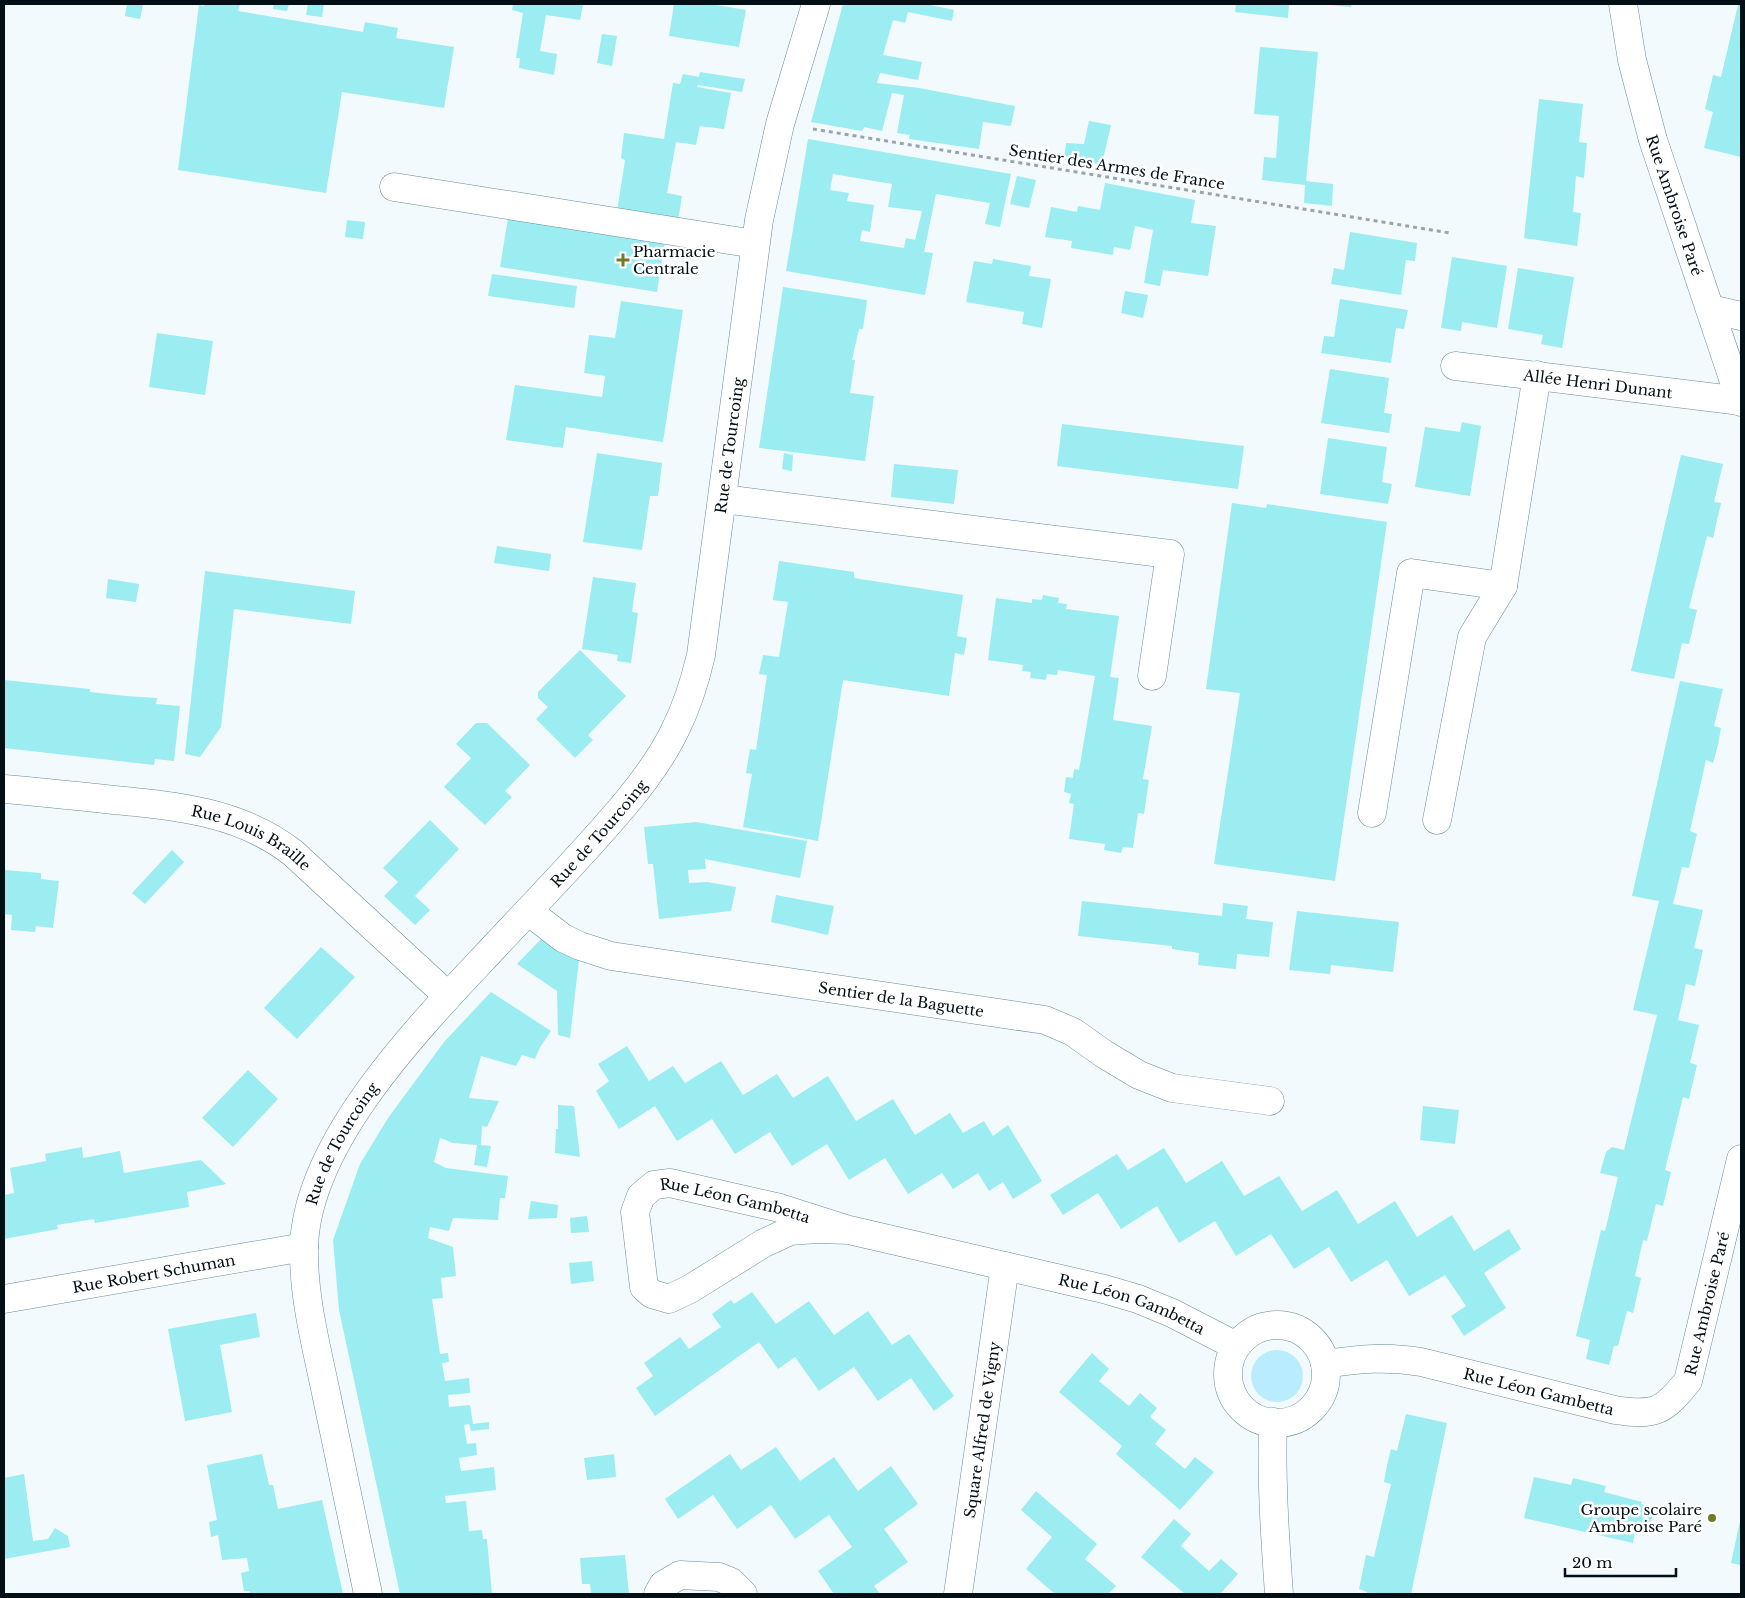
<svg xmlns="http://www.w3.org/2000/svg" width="1745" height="1598" font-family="'Libre Baskerville',serif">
  <rect width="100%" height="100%" fill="#f2fafd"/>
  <!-- green -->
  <path fill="#b9ecfe" d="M1251 1376a26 26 0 1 1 52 0a26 26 0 1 1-52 0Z"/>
  <!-- building -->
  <path fill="#9bedf1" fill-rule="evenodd" d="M127 4H143L140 19 125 16Z
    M205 4H240L238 11 363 32 365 22 398 28 396 38 454 47 444 108 342 92 326 193 178 170 199 5 204 6Z
    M274 4H289L287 11 273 9Z
    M308 4H324L322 17 306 15Z
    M513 4H583L580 20 546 15 540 51 557 54 554 75 519 68 520 58H516L523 13 512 10Z
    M674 4H710L746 10 739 47 669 36Z
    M843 4H926L954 10 952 21 908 12 905 23 893 20 883 55 922 62 918 80 880 73 877 83 919 88 1015 106 1011 126 983 122 979 149 909 139 910 135 897 133 904 95 892 93 882 131 864 127 862 131 811 122Z
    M1236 4H1289L1288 18 1235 12Z
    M1330 4H1352L1351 7 1330 5Z
    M1734 4H1741V157L1704 148 1713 112 1705 109 1713 75 1721 77 1738 5Z
    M602 34 617 36 612 66 597 63Z
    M1260 47 1318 52 1306 181 1333 184 1332 206 1304 203 1305 185 1262 180 1264 157 1276 158 1279 116 1254 114Z
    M700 72 745 79 742 92 698 85 697 87 731 93 724 129 700 126 696 145 676 142 667 193 682 196 678 221 617 212 625 160 621 158 624 133 664 139 673 83 680 84 683 74 699 77Z
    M1539 99 1583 104 1579 142 1587 143 1584 178 1576 176 1573 212 1581 213 1577 246 1524 238Z
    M1089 121 1111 125 1102 164 1064 160 1066 143 1084 144Z
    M808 139 1011 174 1000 227 985 224 990 203 936 194 924 252 933 253 925 295 786 271ZM833 174 892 184 888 207 922 211 915 240 906 238 904 248 860 241 862 230 870 232 874 205 847 201 849 193 830 190Z
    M1017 176 1036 180 1029 208 1010 204Z
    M1105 183 1195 200 1191 223 1216 226 1208 276 1163 270 1160 286 1144 283 1153 230 1135 226 1130 250 1114 247 1113 255 1071 248 1072 241 1045 237 1051 207 1077 212 1078 206 1100 210Z
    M508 218 665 241 657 292 500 267Z
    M347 220 365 222 363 239 345 237Z
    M1350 232 1417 243 1415 261 1406 260 1401 295 1331 284 1334 268 1344 270Z
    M1452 257 1507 266 1497 328 1462 322 1461 331 1441 328Z
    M993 259 1031 266 1029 276 1051 279 1042 328 1022 324 1024 312 966 302 974 261 992 264Z
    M1518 268 1574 277 1562 348 1541 344 1543 335 1508 329Z
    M492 274 577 286 574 308 488 296Z
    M783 287 867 300 863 329H859L852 360H855L850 393 874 396 865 461 759 448Z
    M1125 291 1148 295 1143 318 1121 313Z
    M1340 299 1408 310 1404 329 1396 328 1391 363 1321 353 1324 336 1334 337Z
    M621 301 683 310 663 442 566 427 563 448 506 440 515 385 602 397 605 376 584 373 589 335 615 338Z
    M157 333 213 341 205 395 149 387Z
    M1330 369 1389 378 1384 413 1392 414 1389 433 1321 423Z
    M1462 422 1481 426 1470 496 1415 487 1425 427 1460 432Z
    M1062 424 1244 446 1238 489 1057 466Z
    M1328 438 1387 447 1382 482 1392 484 1388 504 1320 494Z
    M597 453 662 463 658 496H650L642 550 583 542Z
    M784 453 793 455 792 471 782 469Z
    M1681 455 1723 464 1714 502 1721 503 1713 538 1707 536 1689 608 1697 610 1689 644 1682 643 1674 679 1631 671Z
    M894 464 958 470 954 504 891 497Z
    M1232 503 1266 508 1267 504 1387 522 1335 881 1214 864 1240 693 1206 689Z
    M497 546 551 554 549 571 494 563Z
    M779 561 854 572V578L963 595 957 636 967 638 964 655 955 653 949 696 843 680 818 841 743 827 752 774 746 773 750 749 756 750 767 675 759 674 763 655 779 657 788 602 773 600Z
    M205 571 355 591 351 624 234 609 221 727 200 757 185 754Z
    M593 577 636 583 632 612 638 613 631 663 617 661 618 655 582 649Z
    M108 579 139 584 136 602 106 598Z
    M1043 595 1059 598 1058 603 1067 604 1066 609 1119 616 1110 677 1119 678 1113 720 1152 726 1143 779 1149 780 1144 814 1138 813 1133 848 1123 847 1121 853 1104 850 1105 844 1069 839 1074 804 1069 803 1071 794 1064 792 1066 777 1073 778 1074 769 1079 770 1095 676 1058 670 1057 675 1047 674 1046 680 1030 678 1031 672 1022 671 1023 665 988 660 996 598 1032 603V599L1042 600Z
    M580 650 626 696 588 735 593 740 575 758 536 719 548 707 538 698V692Z
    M4 680 90 689V692L126 696 157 698 156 704 180 706 174 761 155 759 154 765 4 748Z
    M1680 681 1723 689 1714 726 1721 728 1718 745 1713 763 1706 760 1690 831 1697 834 1693 850 1689 868 1682 867 1673 904 1703 910 1694 948 1703 950 1699 967 1695 986 1686 984 1678 1020 1699 1025 1690 1063 1697 1065 1689 1099 1683 1097 1665 1170 1671 1172 1663 1206 1656 1204 1647 1241 1643 1240 1635 1276 1641 1278 1633 1313 1627 1311 1618 1346H1614L1609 1365 1586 1359 1590 1340 1576 1336 1601 1230 1605 1231 1618 1177 1600 1173 1606 1152 1612 1147 1624 1150 1657 1015 1633 1010 1659 901 1632 896Z
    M476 723H487L530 765 505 791 512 797 485 825 444 787 471 758 456 744Z
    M430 820 459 849 415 896 430 910 415 925 384 896 398 882 383 868Z
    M696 822 807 841 800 878 705 859 706 869 688 870 689 883 707 882 736 887 731 911 659 919 653 864H648L644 827Z
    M172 850 184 862 145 904 132 893Z
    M4 870 41 873V879L59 881 53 928 36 926 35 932 11 930 12 915 4 914Z
    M776 895 834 906 828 935 771 922Z
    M1082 901 1222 916 1223 903 1248 906 1246 919 1273 922 1269 957 1237 954 1236 969 1216 967 1198 965 1199 953 1172 949V946L1078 936Z
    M1297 911 1399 922 1393 972 1331 965 1330 974 1289 970Z
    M543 937 579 960 570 1038 558 1035 557 991 517 964Z
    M321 947 355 977 297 1039 264 1008Z
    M491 992 551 1031 539 1049 535 1059 522 1055 516 1066 481 1056 469 1098 499 1101 487 1127 482 1126 481 1145 491 1146 487 1167 474 1165 477 1145 453 1143 440 1138 434 1162 446 1168 508 1176 505 1198H500L498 1220 453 1218 449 1231 430 1227 428 1238 453 1247 456 1276 441 1278 443 1298 432 1299 440 1354 448 1353 449 1362 442 1363 445 1381 469 1378 470 1393 448 1395 449 1407 470 1405 473 1424 489 1422V1429L471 1431 469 1424 464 1425 467 1444 476 1443 477 1455 459 1458 461 1471 494 1467 496 1490 445 1496 446 1503 466 1501 469 1531 482 1530 483 1539H487L492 1594H400L339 1310 333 1240 360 1164 388 1118 444 1042Z
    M627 1046 649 1081 673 1066 685 1083 721 1061 743 1095 777 1074 793 1098 828 1076 856 1121 893 1099 915 1135 950 1113 963 1133 984 1121 993 1136 1008 1125 1042 1181 1013 1199 1003 1182 989 1191 978 1173 953 1189 942 1173 908 1194 885 1158 849 1180 827 1144 792 1166 770 1132 735 1154 712 1119 677 1141 655 1106 619 1129 596 1091 609 1081 598 1064Z
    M248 1070 278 1099 233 1147 202 1118Z
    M558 1105 574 1106 580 1157 555 1153 556 1129H558Z
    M1423 1106 1459 1110 1455 1144 1420 1140Z
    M82 1147 83 1158 120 1151 124 1173 201 1160 226 1184 187 1192 189 1207 95 1223 94 1219 57 1225 58 1229 4 1239V1195L14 1193 10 1168 46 1161 45 1154Z
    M1164 1148 1186 1183 1222 1161 1244 1196 1279 1176 1302 1211 1337 1190 1358 1224 1395 1201 1417 1237 1452 1215 1474 1251 1509 1229 1521 1249 1484 1273 1506 1308 1464 1336 1451 1316 1466 1306 1445 1275 1409 1296 1387 1260 1351 1282 1329 1247 1294 1269 1271 1234 1236 1256 1215 1221 1179 1243 1157 1206 1121 1229 1098 1193 1063 1215 1050 1195 1117 1154 1128 1170Z
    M531 1201 558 1205 557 1218 528 1219Z
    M587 1216 589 1232 571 1233 570 1218Z
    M592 1261 594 1281 571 1284 569 1263Z
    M752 1292 776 1324 809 1301 834 1335 868 1311 892 1345 909 1334 954 1396 934 1411 911 1378 878 1401 854 1367 819 1391 795 1357 778 1369 759 1342 655 1416 636 1388 653 1376 644 1363 680 1337 689 1349 721 1327 712 1314 731 1300 734 1304Z
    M256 1313 260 1337 220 1345 232 1412 185 1421 168 1329Z
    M1092 1353 1109 1369 1099 1381 1129 1406 1140 1393 1157 1408 1150 1417 1166 1430 1155 1444 1185 1469 1195 1457 1214 1472 1180 1510 1116 1454 1122 1446 1059 1392Z
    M1406 1414 1447 1423 1411 1594H1367V1592L1359 1589 1366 1555 1374 1557 1391 1484 1384 1482 1387 1465 1391 1449 1397 1451Z
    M776 1447 800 1481 834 1457 858 1491 891 1466 918 1504 884 1529 908 1562 874 1586 880 1594H834L818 1571 852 1547 829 1515 795 1539 771 1505 737 1529 713 1495 678 1519 665 1499 730 1454 741 1470Z
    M262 1454 269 1485H273L278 1509 322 1500 343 1594H250V1591H244L241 1573 249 1571 247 1558 222 1560 218 1535 211 1537 209 1522 217 1520 207 1465Z
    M614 1454 616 1477 587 1480 584 1458Z
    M24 1474 33 1541 48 1539 55 1528 68 1536 70 1547 4 1559V1478Z
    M1534 1477 1571 1485 1573 1478 1606 1486 1604 1492 1642 1502 1641 1504 1655 1508 1649 1528 1636 1525 1633 1543 1524 1518Z
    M1036 1491 1097 1544 1085 1559 1116 1586 1108 1594H1055L1026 1569 1052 1537 1021 1510Z
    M1174 1519 1191 1534 1181 1546 1209 1571 1221 1559 1238 1574 1220 1594H1185L1141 1557Z
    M1740 1521H1741V1565L1731 1563Z
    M625 1555 629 1594H591L590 1584H582L580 1558Z"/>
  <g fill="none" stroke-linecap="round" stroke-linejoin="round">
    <defs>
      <g id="minor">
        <path id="s1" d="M1623 4 1632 60 1653 140 1741 402"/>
        <path d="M394 187 755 244"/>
        <path d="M1710 309 1741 316"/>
        <path id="s2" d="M1455 366 1741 401"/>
        <path d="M723 499 1170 554 1152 676"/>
        <path id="s3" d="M4 789C40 792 77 796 114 800 177 806 241 812 293 853L448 996"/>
        <path d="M1372 813 1411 573 1503 586"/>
        <path d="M1437 820 1472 637 1503 586 1537 375"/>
        <path id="s4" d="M528 911 563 938 580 946 611 956 1045 1020 1073 1032 1104 1054 1139 1075 1172 1088 1270 1101"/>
        <path id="s5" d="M849 1230 817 1229 790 1231 764 1243 690 1289 669 1299 652 1294 644 1287 635 1212 641 1196 654 1185 670 1183 780 1208 849 1230 1104 1289 1138 1299 1172 1313 1236 1346"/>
        <circle cx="1277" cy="1374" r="49"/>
        <path id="s6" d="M1325 1364C1359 1359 1387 1356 1421 1362L1615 1410C1655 1416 1663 1412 1688 1381L1741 1159"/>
        <path d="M1273 1422C1271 1480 1275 1537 1279 1594"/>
        <path d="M658 1594 663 1585 680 1575 719 1577 731 1582 743 1594"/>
        <path id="s7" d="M958 1594 1005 1266"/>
      </g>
      <g id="major">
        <path id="s8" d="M4 1299 304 1247"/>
        <path id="s9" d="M368 1594C354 1527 340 1460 326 1393 316 1345 303 1296 304 1248 306 1139 426 1020 496 945 540 898 585 852 626 803 666 755 687 716 701 655L759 220 780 124 816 4"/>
      </g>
    </defs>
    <!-- minor casing -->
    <use href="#minor" stroke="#668d9b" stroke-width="29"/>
    <!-- major casing -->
    <use href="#major" stroke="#668d9b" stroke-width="29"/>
    <!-- path -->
    <path stroke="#9ba5a9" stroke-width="3" stroke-dasharray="4 4" stroke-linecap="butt" d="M813 129 1450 233"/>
    <!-- minor -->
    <use href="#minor" stroke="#fff" stroke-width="28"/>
    <!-- major -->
    <use href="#major" stroke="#fff" stroke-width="28"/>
  </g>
  <!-- markers -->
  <g fill="#717b26" stroke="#fff" stroke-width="2">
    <path d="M620.5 252.5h5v5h5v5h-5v5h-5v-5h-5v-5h5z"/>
    <circle cx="1712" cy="1518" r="5"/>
  </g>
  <g text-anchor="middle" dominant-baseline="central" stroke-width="5" stroke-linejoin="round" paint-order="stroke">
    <!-- street labels -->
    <g font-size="15" fill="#020f14" stroke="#fff">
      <text transform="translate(1117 167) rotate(9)">Sentier des Armes de France</text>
      <text stroke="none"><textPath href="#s1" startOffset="208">Rue Ambroise Paré</textPath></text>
      <text stroke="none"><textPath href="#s2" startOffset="144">Allée Henri Dunant</textPath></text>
      <text stroke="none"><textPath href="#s9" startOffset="1290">Rue de Tourcoing</textPath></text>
      <text stroke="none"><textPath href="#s9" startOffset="870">Rue de Tourcoing</textPath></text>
      <text stroke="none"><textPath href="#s3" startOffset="255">Rue Louis Braille</textPath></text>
      <text stroke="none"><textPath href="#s4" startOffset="389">Sentier de la Baguette</textPath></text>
      <text stroke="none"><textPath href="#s9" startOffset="465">Rue de Tourcoing</textPath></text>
      <text stroke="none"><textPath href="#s5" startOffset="419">Rue Léon Gambetta</textPath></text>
      <text stroke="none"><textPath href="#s8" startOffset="152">Rue Robert Schuman</textPath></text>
      <text stroke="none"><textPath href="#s6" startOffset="461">Rue Ambroise Paré</textPath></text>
      <text stroke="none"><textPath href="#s5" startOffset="830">Rue Léon Gambetta</textPath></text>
      <text stroke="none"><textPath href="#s6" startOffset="218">Rue Léon Gambetta</textPath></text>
      <text stroke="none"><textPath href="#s7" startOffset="166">Square Alfred de Vigny</textPath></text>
    </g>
    <!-- poi labels -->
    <g font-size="15" fill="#020f14" stroke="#fff" text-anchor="start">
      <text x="633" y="251">Pharmacie<tspan x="633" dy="17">Centrale</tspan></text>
      <text x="1702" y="1509" text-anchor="end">Groupe scolaire<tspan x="1702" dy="17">Ambroise Paré</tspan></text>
    </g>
  </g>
  <!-- border -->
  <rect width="1745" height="1598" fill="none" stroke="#020f14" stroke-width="10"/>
  <!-- scale -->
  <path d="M1565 1568v8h111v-8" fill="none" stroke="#020f14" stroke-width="2.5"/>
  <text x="1572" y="1568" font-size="15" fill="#020f14" stroke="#ffffff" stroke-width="4" paint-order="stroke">20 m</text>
</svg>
